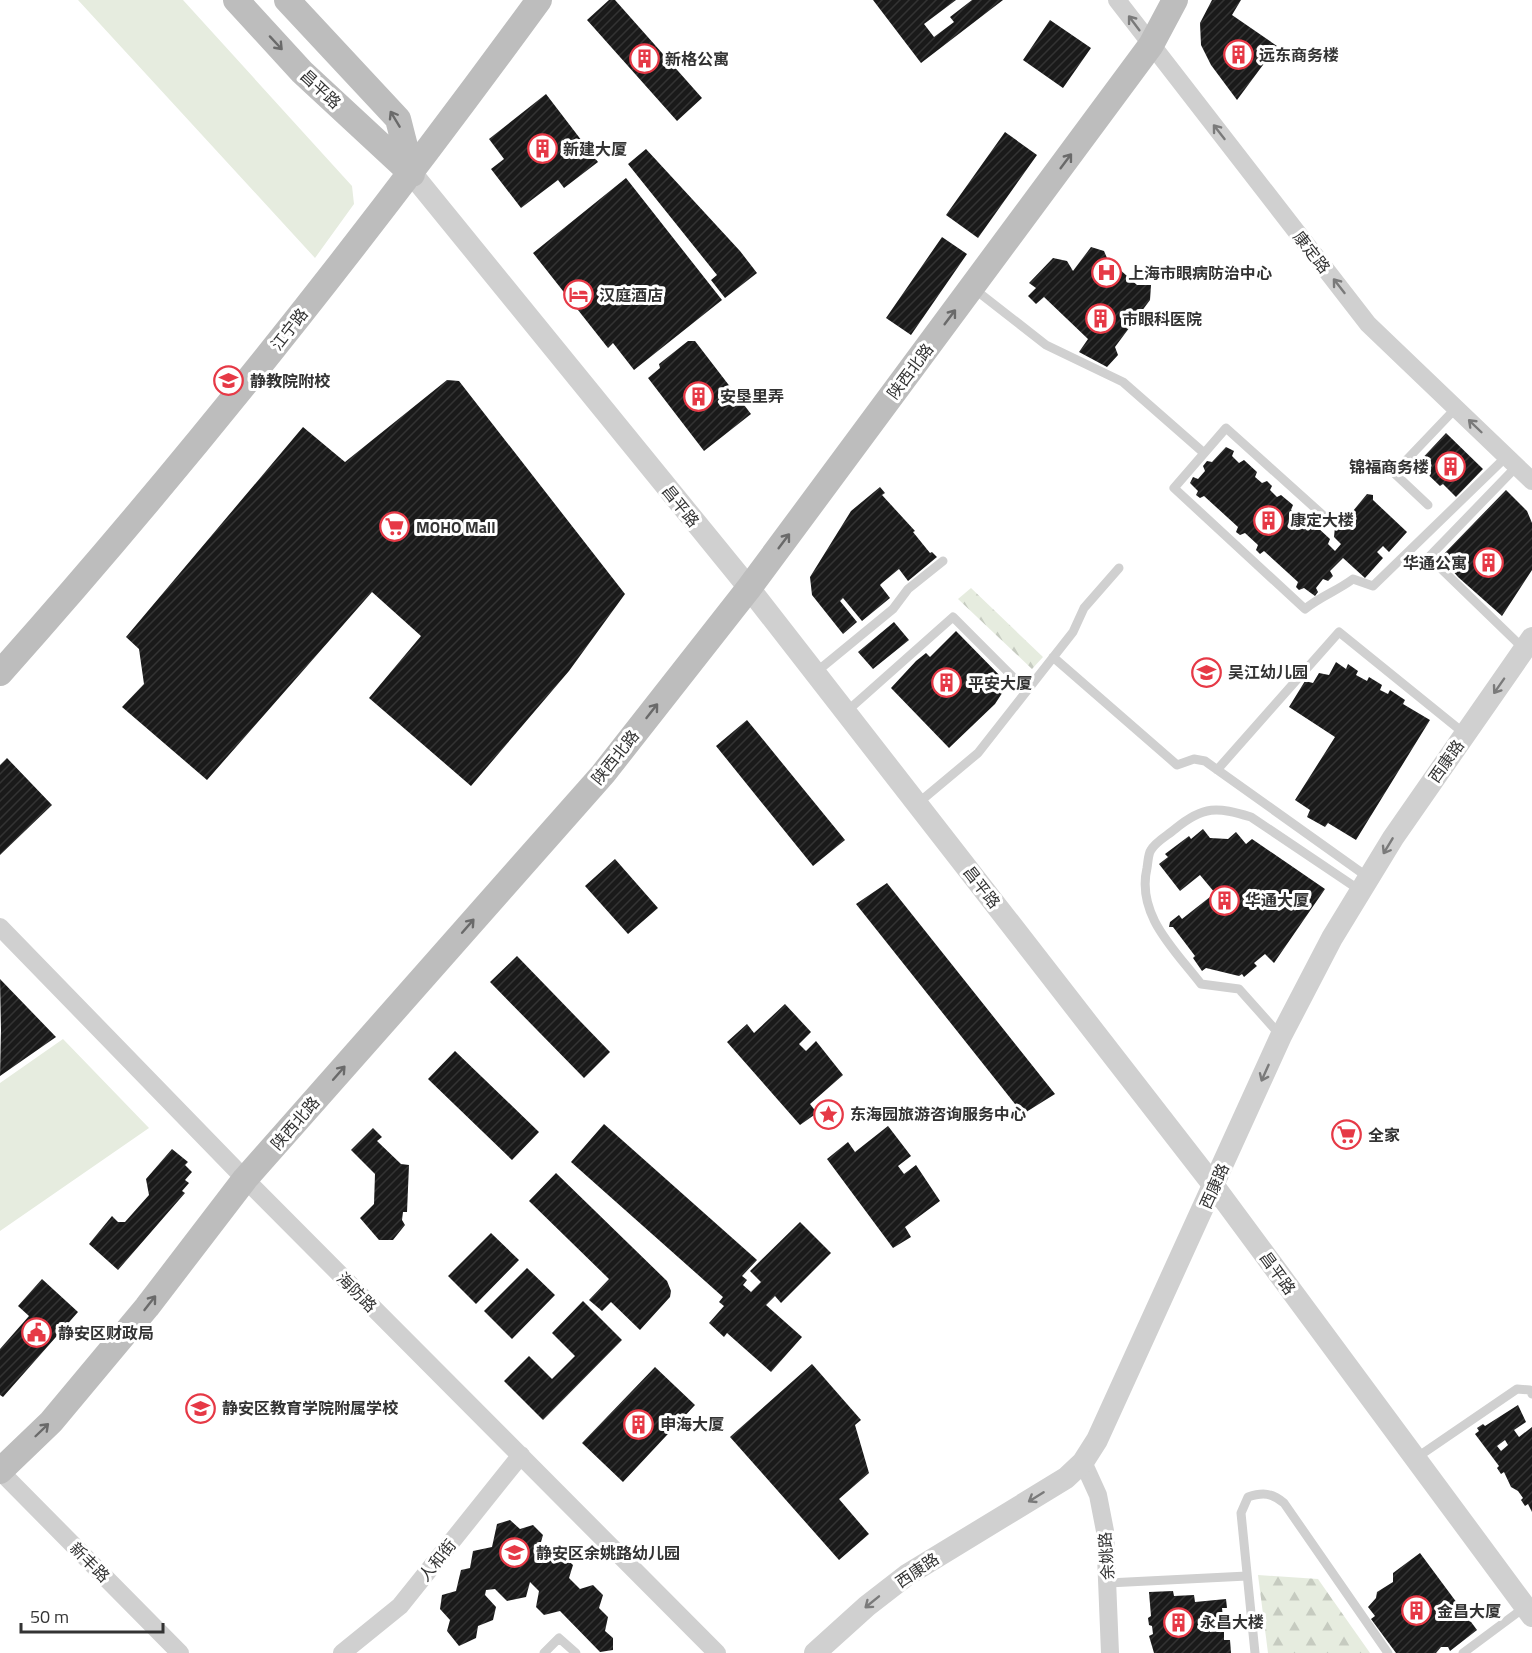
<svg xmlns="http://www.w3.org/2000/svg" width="1532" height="1653" font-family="'Titillium Web','Noto Sans SC',sans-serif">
  <defs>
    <pattern id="forest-firs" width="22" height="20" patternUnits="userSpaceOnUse" patternTransform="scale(1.5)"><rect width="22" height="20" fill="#e6ecdf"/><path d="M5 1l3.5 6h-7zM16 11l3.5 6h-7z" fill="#c6cbc0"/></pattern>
    <pattern id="building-hatch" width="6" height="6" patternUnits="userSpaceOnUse" patternTransform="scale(1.5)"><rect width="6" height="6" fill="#1a1a1a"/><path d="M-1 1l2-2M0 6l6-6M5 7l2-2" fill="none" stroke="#333"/></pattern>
  </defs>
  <rect width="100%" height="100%" fill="#fff"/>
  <!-- green -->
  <path fill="#e6ecdf" d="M78 0H183L352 186 354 204 315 258Z
    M63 1039 149 1128 0 1231V1083Z"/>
  <!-- forest -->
  <path fill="url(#forest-firs)" d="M971 588 1043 657 1032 669 958 599Z
    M1258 1575 1318 1579 1370 1653H1268Z"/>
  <!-- building -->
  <path fill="url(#building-hatch)" fill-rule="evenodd" d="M609 0H615L702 98 677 121 587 20Z
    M873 0H956L924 24 934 37 954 22 950 17 972 0H1003L921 63Z
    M1241 0 1232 15 1277 46 1237 100 1211 65 1201 45 1200 23 1212 0Z
    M1050 20 1091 48 1063 88 1023 60Z
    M546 94 598 162 564 188 558 180 521 208 491 169 504 159 489 139Z
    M1005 132 1037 155 978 238 946 215Z
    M646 149 740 251 757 273 725 298 711 280 717 275 628 164Z
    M626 178 722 300 634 370 613 343 608 348 533 253Z
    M942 237 967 254 911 335 886 318Z
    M1091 247 1104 251 1107 258 1137 285H1151L1150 300 1115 347 1118 355 1107 367 1079 352 1088 339 1044 297 1036 304 1028 296 1036 288 1029 283 1053 258 1067 261 1073 271Z
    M688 341H695L751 414 704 451 648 378 660 368 659 364Z
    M447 380 459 381 625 594 569 671 471 786 369 698 421 636 372 592 207 780 122 707 144 684 139 649 126 637 303 427 345 462Z
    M1446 433 1483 469 1456 497 1443 484 1440 486 1417 464Z
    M1226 447 1234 451 1232 456 1239 463 1244 460 1257 472 1255 477 1262 483 1267 481 1272 486 1270 490 1277 497 1281 495 1293 505 1291 510 1298 517 1302 514 1308 519 1306 524 1312 530 1317 527 1330 539 1328 544 1335 551 1341 544 1334 537 1335 527 1342 523V519L1348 517 1367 494 1373 495V500L1407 532 1389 552 1383 546 1377 552 1383 558 1365 578 1343 558 1330 571 1333 576 1328 581 1323 579 1316 588 1318 592 1315 596 1304 588 1299 590 1296 587 1298 582 1264 551 1260 554 1256 550 1258 545 1245 533 1240 535 1236 532 1238 527 1204 496 1200 498 1196 495 1198 491 1190 483 1193 477 1198 479 1205 471 1203 466 1207 461 1212 462Z
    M880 487 885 493 882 495 915 531 913 532 930 553 932 552 937 557 908 581 899 569 882 583 880 585 890 598 862 621 843 598 840 601 857 622 843 634 812 595 810 577 851 511Z
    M1506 490 1527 511 1532 523V570L1502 616 1458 577 1441 557Z
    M894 622 909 640 873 669 858 652Z
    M956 631 1008 684 995 704 949 748 891 688 916 661 926 653 930 657Z
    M1336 662 1346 669 1348 664 1358 671 1356 675 1367 681 1369 677 1382 685 1380 690 1388 694 1390 690 1405 700 1403 704 1430 720 1356 840 1328 823 1325 827 1307 817 1310 810 1295 800 1335 737 1289 707 1305 681 1313 683 1319 673 1329 675Z
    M747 720 845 840 813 866 716 746Z
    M7 758 52 805 0 855V765Z
    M1203 829 1210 838 1228 839 1236 832 1246 844 1252 839 1325 889 1274 963 1265 954 1254 963 1257 966 1244 977 1242 974 1239 976 1206 968 1202 971 1193 958 1195 956 1173 927H1169L1170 922 1179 915 1182 919 1215 893 1200 875 1180 891 1159 864 1168 857 1165 854 1189 836 1191 839Z
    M615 859 658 908 628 934 585 886Z
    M887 883 1055 1094 1023 1114 856 904Z
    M517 956 610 1052 584 1078 490 982Z
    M0 979 56 1037 0 1076 1 1030Z
    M785 1004 811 1032 799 1044 806 1051 816 1041 843 1075 810 1104 817 1113 800 1125 727 1042 747 1024 754 1033Z
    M455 1051 539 1132 512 1160 428 1079Z
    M604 1124 757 1260 742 1276 747 1280 743 1285 751 1292 761 1282 750 1271 800 1222 831 1253 781 1303 775 1296 766 1305 802 1337 771 1372 727 1333 724 1337 709 1323 724 1306 719 1302 723 1297 571 1162Z
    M888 1126 911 1156 898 1166 904 1174 916 1165 940 1201 905 1227 911 1237 893 1248 827 1159 848 1142 855 1152Z
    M373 1128 382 1137 377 1141 401 1164 409 1165 407 1212H403L402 1220 405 1225 393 1240H379L360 1218 374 1204 375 1174 351 1150Z
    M172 1149 188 1162 185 1165 192 1172 185 1180 189 1183 182 1191 185 1193 118 1270 89 1244 112 1216 118 1222H125L149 1195 146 1179Z
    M556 1173 667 1281 671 1291 670 1297 640 1330 611 1302 602 1311 589 1300 609 1279 529 1201Z
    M491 1233 519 1260 476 1304 448 1276Z
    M527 1268 555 1295 512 1339 484 1311Z
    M42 1279 78 1312 3 1397 0 1395V1349L29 1316 18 1306Z
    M583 1301 622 1340 543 1420 504 1381 529 1356 552 1379 575 1356 552 1333Z
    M812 1364 861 1420 855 1425 869 1473 839 1499 869 1534 839 1560 730 1437Z
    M655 1367 695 1405 623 1482 582 1443Z
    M1518 1405 1526 1422 1514 1430 1519 1437 1532 1427V1512L1528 1504 1525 1506 1521 1500 1523 1498 1518 1491 1511 1487 1504 1472 1501 1474 1497 1468 1499 1466 1475 1434 1479 1431 1477 1428 1483 1424 1485 1426ZM1505 1440 1508 1445 1501 1451 1497 1446Z
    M510 1520 520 1529 533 1525 543 1535 539 1549 550 1559 563 1556 573 1565 569 1578 580 1589 593 1585 603 1595 599 1608 608 1617 605 1631 613 1638V1650L600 1652 560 1611 544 1615 536 1607 539 1591 530 1582 526 1597 507 1601 495 1589 486 1590 485 1595 496 1607 493 1620 478 1626 476 1638 459 1646 447 1631 450 1620 440 1609 442 1595 456 1591 461 1570 470 1568 473 1551 492 1547 497 1524Z
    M1420 1553 1477 1630 1450 1651 1448 1647H1441L1436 1653H1396L1371 1619 1375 1616 1368 1607 1376 1598 1377 1592 1393 1582V1573Z
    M1173 1591 1174 1596 1194 1595 1195 1602 1226 1599 1227 1608H1222L1223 1618 1209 1619 1210 1632 1224 1631V1640H1230L1231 1653H1154L1149 1636 1153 1634 1152 1626 1149 1625 1148 1618 1151 1616 1149 1592Z"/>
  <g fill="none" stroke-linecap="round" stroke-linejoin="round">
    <!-- service -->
    <path stroke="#d0d0d0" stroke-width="9" d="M973 288 1046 345 1123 382 1204 453
      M1517 466 1429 557 1524 649
      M1428 505 1394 473 1456 408
      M1325 517 1226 428 1174 488 1305 609C1321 596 1337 591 1353 579L1373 586 1507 456
      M1053 657 1177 765 1194 759 1205 761 1369 878
      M815 673 893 609 908 589 943 561
      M846 712 953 617 1026 690
      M1217 770 1339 632 1465 734
      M917 804 978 753 1073 632 1084 608 1119 568
      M1281 1036 1239 989 1201 984C1175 950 1136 915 1147 868 1148 863 1148 854 1151 850 1155 842 1168 835 1175 829 1204 805 1217 807 1251 817L1361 891
      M1416 1458 1517 1389 1530 1390 1532 1394
      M1108 1583 1247 1576
      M544 1653 559 1638 576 1653
      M1255 1653 1241 1513 1248 1497C1263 1492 1272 1493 1284 1503L1388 1653
      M1463 1653 1525 1607"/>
    <!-- minor -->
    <path stroke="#d0d0d0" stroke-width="18" d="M1117 0 1368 324 1532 481
      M0 927 245 1179 717 1653
      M1083 1462 1098 1495 1105 1531 1110 1653
      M0 1471 180 1653
      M342 1653 400 1606 521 1455"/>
    <!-- tertiary -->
    <path stroke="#d0d0d0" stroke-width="22" d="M412 174 749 588 1037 958 1214 1186 1532 1616
      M815 1653 867 1606 907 1575 1066 1478 1083 1462 1097 1440 1281 1036 1332 938 1393 838 1532 638"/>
    <!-- secondary -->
    <path stroke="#bdbdbd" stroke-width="26" d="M236 0 302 72 412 174
      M287 0 398 119 412 174
      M0 673C192 458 369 233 539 0
      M0 1471 51 1422 147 1307 245 1179 603 774 749 588 1151 45 1175 0"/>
  </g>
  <!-- one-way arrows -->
  <defs><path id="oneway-shaft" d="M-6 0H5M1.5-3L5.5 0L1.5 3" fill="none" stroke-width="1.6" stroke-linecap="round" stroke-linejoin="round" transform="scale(1.5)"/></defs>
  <g stroke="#7a7a7a">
    <use href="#oneway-shaft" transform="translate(1134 23) rotate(-127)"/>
    <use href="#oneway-shaft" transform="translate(1219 132) rotate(-128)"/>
    <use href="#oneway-shaft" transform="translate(1339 286) rotate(-128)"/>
    <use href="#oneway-shaft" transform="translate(1475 426) rotate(-136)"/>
    <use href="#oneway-shaft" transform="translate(1499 686) rotate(125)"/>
    <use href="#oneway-shaft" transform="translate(1388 846) rotate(121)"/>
    <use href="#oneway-shaft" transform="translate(1265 1073) rotate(114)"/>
    <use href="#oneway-shaft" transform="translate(1036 1497) rotate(148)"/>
    <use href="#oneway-shaft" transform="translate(872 1602) rotate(141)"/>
  </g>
  <g stroke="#6a6a6a">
    <use href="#oneway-shaft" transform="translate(276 43) rotate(47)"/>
    <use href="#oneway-shaft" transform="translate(395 119) rotate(-121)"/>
    <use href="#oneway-shaft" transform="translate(1066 161) rotate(-53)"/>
    <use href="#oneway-shaft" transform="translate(950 317) rotate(-53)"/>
    <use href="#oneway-shaft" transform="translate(784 541) rotate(-53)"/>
    <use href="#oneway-shaft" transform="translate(652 711) rotate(-52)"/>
    <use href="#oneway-shaft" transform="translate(468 926) rotate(-49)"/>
    <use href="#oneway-shaft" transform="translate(339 1073) rotate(-49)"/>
    <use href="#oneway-shaft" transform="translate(150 1303) rotate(-52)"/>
    <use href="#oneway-shaft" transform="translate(42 1430) rotate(-44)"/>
  </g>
  <!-- icons -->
  <defs>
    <symbol id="building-ring" viewBox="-11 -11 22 22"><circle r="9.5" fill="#fff" stroke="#e63946" stroke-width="1.5"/><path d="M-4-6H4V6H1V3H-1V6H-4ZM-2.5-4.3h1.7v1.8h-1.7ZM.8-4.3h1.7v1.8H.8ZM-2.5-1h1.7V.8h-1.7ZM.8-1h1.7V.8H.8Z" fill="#e63946"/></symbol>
    <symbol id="hospital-ring" viewBox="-11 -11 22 22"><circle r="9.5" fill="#fff" stroke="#e63946" stroke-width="1.5"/><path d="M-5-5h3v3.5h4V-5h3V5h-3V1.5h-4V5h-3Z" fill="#e63946"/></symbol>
    <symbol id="hotel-ring" viewBox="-11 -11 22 22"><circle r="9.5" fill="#fff" stroke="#e63946" stroke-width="1.5"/><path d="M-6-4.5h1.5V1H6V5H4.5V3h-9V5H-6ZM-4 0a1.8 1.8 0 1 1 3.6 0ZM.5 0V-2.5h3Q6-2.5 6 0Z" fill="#e63946"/></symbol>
    <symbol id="school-ring" viewBox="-11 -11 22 22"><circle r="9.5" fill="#fff" stroke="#e63946" stroke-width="1.5"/><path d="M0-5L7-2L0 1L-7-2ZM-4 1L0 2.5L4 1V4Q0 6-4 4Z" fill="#e63946"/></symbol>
    <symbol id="supermarket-ring" viewBox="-11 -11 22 22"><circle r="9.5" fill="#fff" stroke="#e63946" stroke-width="1.5"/><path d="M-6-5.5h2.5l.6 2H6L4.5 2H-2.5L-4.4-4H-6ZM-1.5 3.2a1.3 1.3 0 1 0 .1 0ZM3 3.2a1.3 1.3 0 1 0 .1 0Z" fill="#e63946"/></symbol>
    <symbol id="sight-ring" viewBox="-11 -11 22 22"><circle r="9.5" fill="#fff" stroke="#e63946" stroke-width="1.5"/><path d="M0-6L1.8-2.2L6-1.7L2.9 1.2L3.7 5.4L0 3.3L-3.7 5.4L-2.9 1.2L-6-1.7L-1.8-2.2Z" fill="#e63946"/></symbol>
    <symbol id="civic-ring" viewBox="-11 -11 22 22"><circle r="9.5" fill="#fff" stroke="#e63946" stroke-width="1.5"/><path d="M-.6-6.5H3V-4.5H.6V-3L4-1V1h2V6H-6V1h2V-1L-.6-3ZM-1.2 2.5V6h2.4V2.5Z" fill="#e63946"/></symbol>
  </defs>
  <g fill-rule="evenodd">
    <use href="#building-ring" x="1222" y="38" width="33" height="33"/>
    <use href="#building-ring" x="628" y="42" width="33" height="33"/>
    <use href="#building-ring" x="526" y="132" width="33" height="33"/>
    <use href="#hospital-ring" x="1090" y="256" width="33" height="33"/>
    <use href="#hotel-ring" x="562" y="278" width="33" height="33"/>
    <use href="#building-ring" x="1084" y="302" width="33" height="33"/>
    <use href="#school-ring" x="212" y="364" width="33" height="33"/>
    <use href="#building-ring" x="682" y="380" width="33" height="33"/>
    <use href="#building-ring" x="1434" y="450" width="33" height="33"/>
    <use href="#building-ring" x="1252" y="504" width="33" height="33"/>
    <use href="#supermarket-ring" x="378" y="510" width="33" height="33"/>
    <use href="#building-ring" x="1472" y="546" width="33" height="33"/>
    <use href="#school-ring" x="1190" y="656" width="33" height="33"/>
    <use href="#building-ring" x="930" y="666" width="33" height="33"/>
    <use href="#building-ring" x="1208" y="884" width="33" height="33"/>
    <use href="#sight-ring" x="812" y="1098" width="33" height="33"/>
    <use href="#supermarket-ring" x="1330" y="1118" width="33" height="33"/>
    <use href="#civic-ring" x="20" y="1316" width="33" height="33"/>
    <use href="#school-ring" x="184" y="1392" width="33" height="33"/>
    <use href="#building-ring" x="622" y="1408" width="33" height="33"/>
    <use href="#school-ring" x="498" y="1536" width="33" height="33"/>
    <use href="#building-ring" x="1400" y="1594" width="33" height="33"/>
    <use href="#building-ring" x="1162" y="1606" width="33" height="33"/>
  </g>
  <g text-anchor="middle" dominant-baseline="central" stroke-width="6" stroke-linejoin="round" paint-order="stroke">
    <!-- poi labels -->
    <g font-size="16" font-weight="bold" fill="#333" stroke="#fff" text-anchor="start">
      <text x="1259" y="55">远东商务楼</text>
      <text x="665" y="59">新格公寓</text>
      <text x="563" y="149">新建大厦</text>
      <text x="1128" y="273">上海市眼病防治中心</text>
      <text x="599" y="295">汉庭酒店</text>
      <text x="1122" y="319">市眼科医院</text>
      <text x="250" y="381">静教院附校</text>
      <text x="720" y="396">安垦里弄</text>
      <text x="1429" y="467" text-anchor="end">锦福商务楼</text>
      <text x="1290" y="520">康定大楼</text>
      <text x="416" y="527">MOHO Mall</text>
      <text x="1467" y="563" text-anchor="end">华通公寓</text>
      <text x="1228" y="672">吴江幼儿园</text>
      <text x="968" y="683">平安大厦</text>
      <text x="1245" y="900">华通大厦</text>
      <text x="850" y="1114">东海园旅游咨询服务中心</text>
      <text x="1368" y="1135">全家</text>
      <text x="58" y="1333">静安区财政局</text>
      <text x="222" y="1408">静安区教育学院附属学校</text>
      <text x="660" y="1424">申海大厦</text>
      <text x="536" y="1553">静安区余姚路幼儿园</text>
      <text x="1437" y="1611">金昌大厦</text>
      <text x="1200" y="1622">永昌大楼</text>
    </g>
    <!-- street labels -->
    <g font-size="16" fill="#333" stroke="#fff">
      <text transform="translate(321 89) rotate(43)">昌平路</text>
      <text transform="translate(1312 252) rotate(52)">康定路</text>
      <text transform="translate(289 329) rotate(-52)">江宁路</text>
      <text transform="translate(910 371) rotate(-53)">陕西北路</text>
      <text transform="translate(681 506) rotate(51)">昌平路</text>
      <text transform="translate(615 757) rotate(-51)">陕西北路</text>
      <text transform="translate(1446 761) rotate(-55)">西康路</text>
      <text transform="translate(982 887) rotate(52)">昌平路</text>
      <text transform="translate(295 1123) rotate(-49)">陕西北路</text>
      <text transform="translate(1214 1186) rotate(-66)">西康路</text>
      <text transform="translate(1278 1273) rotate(54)">昌平路</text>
      <text transform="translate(357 1292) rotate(45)">海防路</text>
      <text transform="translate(1106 1556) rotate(-94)">余姚路</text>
      <text transform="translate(437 1560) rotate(-51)">人和街</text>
      <text transform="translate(90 1562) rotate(45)">新丰路</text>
      <text transform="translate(917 1570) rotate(-34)">西康路</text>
    </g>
  </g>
  <!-- scale -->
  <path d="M21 1623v9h142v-9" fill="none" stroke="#333333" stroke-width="3"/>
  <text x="30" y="1623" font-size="18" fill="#333333" stroke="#ffffff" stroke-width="4.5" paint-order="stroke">50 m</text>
</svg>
